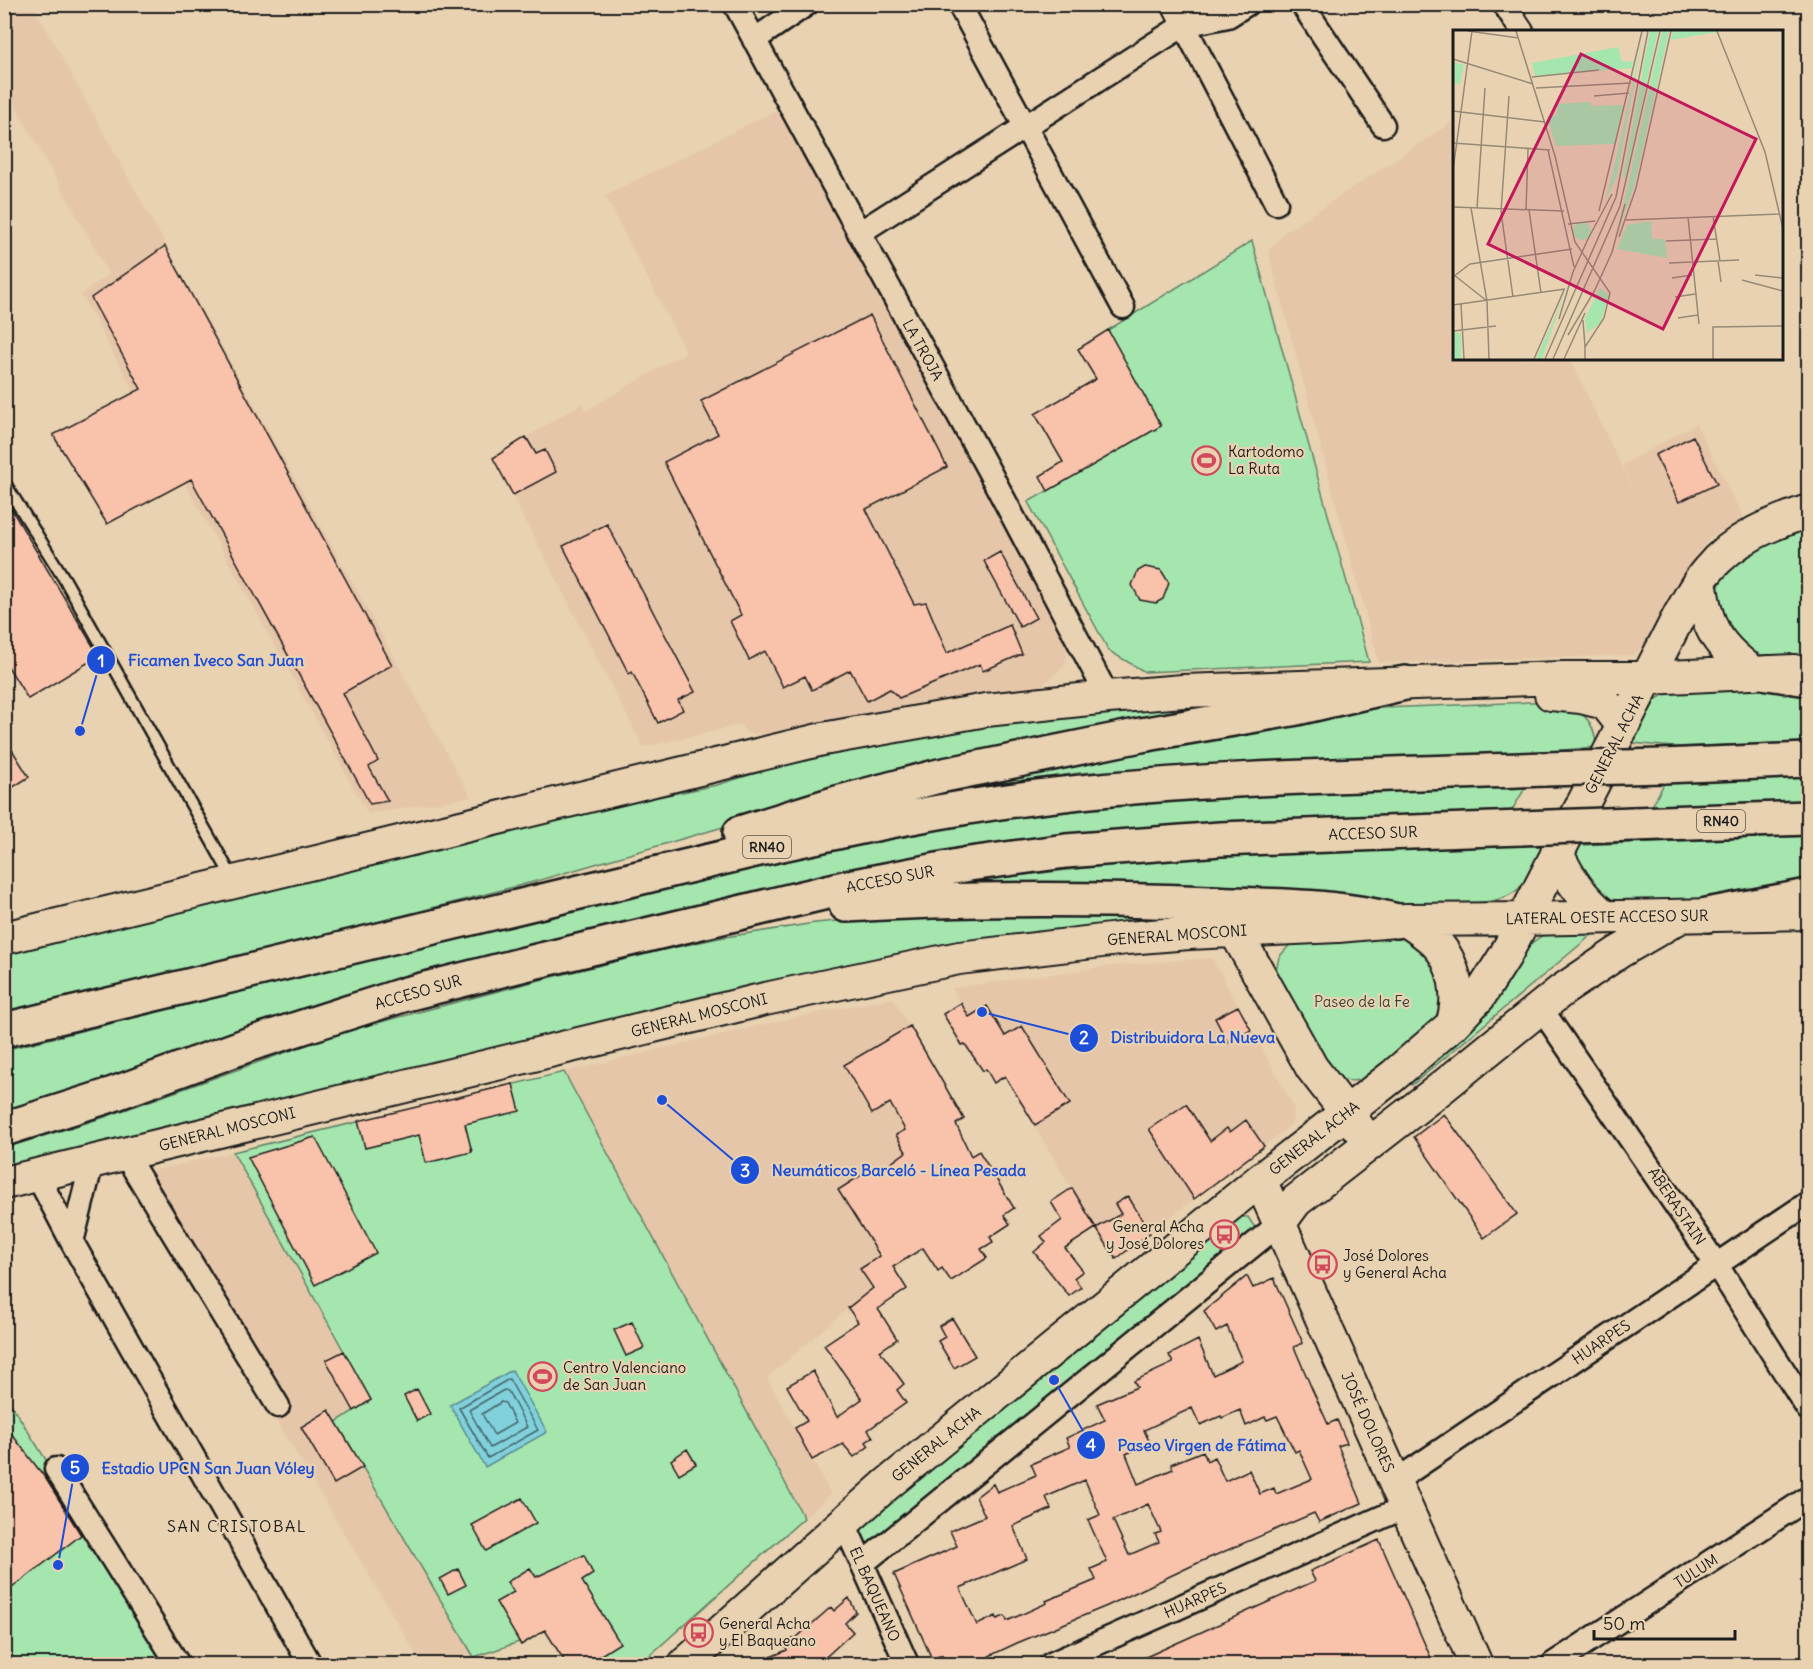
<svg xmlns="http://www.w3.org/2000/svg" width="1813" height="1669" font-family="Delius,sans-serif">
  <rect width="100%" height="100%" fill="#e8d2b1"/>
  <filter id="ink" filterUnits="userSpaceOnUse"><feTurbulence type="fractalNoise" baseFrequency=".0167" numOctaves="2"/><feDisplacementMap in="SourceGraphic" scale="12" xChannelSelector="R" yChannelSelector="G"/><feConvolveMatrix kernelMatrix="1 2 1 2 8 2 1 2 1" color-interpolation-filters="sRGB"/></filter>
  <g filter="url(#ink)">
    <!-- built -->
    <path fill="#e5c6a9" d="M15 5H33L471 797 368 814 81 295 109 274 5 87V17Z
      M781 108 1068 637 1066 665 1032 694 784 738 746 733 741 725 643 747 493 458 582 403 586 411 686 352 605 196Z
      M1454 121V358L1570 359 1635 494 1622 465 1696 424 1744 519 1710 537 1654 636 1633 655 1379 663 1268 251 1285 232Z
      M1212 958 1294 1107 1292 1124 1116 1259 1104 1243 952 988 1110 966Z
      M893 998 964 1119 877 1185 919 1251 891 1271 767 1378 831 1494 804 1518 564 1072 791 1018Z
      M233 1152 371 1400 336 1423 479 1664H422L130 1176Z"/>
    <!-- green -->
    <path fill="#a5e6af" stroke="#608166" stroke-width="1.5" d="M1252 241 1369 662 1145 672 1109 651 1028 502 1161 426 1108 330Z
      M1808 525V658L1785 659 1764 656 1747 649 1731 639 1716 593 1723 577 1747 554 1785 533Z
      M1808 686V742L1673 747 1633 743 1655 700 1671 690Z
      M1246 698 737 823 533 882 308 940 5 1013V951L603 808 717 785 799 760 1037 717Z
      M1556 701C1580 711 1595 717 1596 747L1553 751 1243 762 1079 773 984 786 840 815 836 811 1357 709Z
      M1808 777V801L1651 808 1666 780 1680 779 1692 782Z
      M1531 785 1525 788 1511 812 832 875C753 890 675 910 597 929 502 952 406 974 312 1005 209 1039 108 1080 5 1114L4 1050 552 915 807 854 942 826 1147 797Z
      M1808 836V889L1745 899 1642 901 1615 900 1599 894 1574 857 1580 845Z
      M1515 844 1545 847C1523 889 1519 900 1468 904L1467 909 945 887 999 878 1154 860Z
      M1242 912 1106 927 994 937 889 956 856 965 805 974 709 996 5 1169V1148L102 1118 343 1032 544 979 663 950 719 938 815 923 894 916Z
      M1553 931 1594 933 1412 1085 1405 1078 1526 947 1543 935Z
      M1326 935 1412 937 1445 980 1439 1016 1369 1078C1354 1083 1344 1081 1329 1075L1276 982V971L1279 957 1294 940Z
      M564 1072 804 1518 640 1664H587L557 1622 521 1645 519 1642 474 1657 336 1422 371 1400 233 1152Z
      M1238 1217H1248L1257 1231 865 1547 856 1529Z
      M4 1393 174 1664H5Z"/>
    <!-- water -->
    <path fill="#81d1dc" stroke="#59898f" stroke-width="1.5" d="M512 1370 547 1432 485 1467 450 1405Z"/>
    <g fill="none" stroke-linecap="round" stroke-linejoin="round">
      <!-- shore -->
      <path stroke="#446469" stroke-width="1.5" d="M509 1379 538 1430 488 1458 459 1408Z
        M504 1390 508 1391 527 1427 490 1448 469 1410Z
        M501 1402 505 1403 515 1423 494 1435 482 1414Z"/>
    </g>
    <!-- building -->
    <path fill="#f9c2ab" stroke="#1c1c1c" stroke-width="1.5" fill-rule="evenodd" d="M165 246 392 665 343 693 378 761 369 767 388 801 370 804 191 479 107 524 53 435 141 389 91 298Z
      M870 315 947 467 866 509 914 604 926 602 947 653 1010 625 1022 654 983 671 980 664 899 698 890 689 867 701 850 670 812 690 805 676 783 687 765 651 749 660 730 621 741 615 664 462 718 434 701 401Z
      M1108 330 1161 426 1048 491 1040 476 1063 462 1035 414 1096 379 1078 349Z
      M1693 436 1717 484 1679 502 1655 455Z
      M526 437 536 454 545 450 556 472 513 495 493 458Z
      M4 497 99 656 28 699 4 660Z
      M607 524 695 692 678 700 683 710 658 723 632 672 629 674 563 546Z
      M1000 552 1036 618 1020 627 984 561Z
      M1145 567 1161 570 1169 583 1163 599 1156 603 1140 600 1132 585 1138 571Z
      M4 737 29 777 4 793Z
      M961 1003 969 1017 987 1006 1005 1036 1022 1026 1070 1104 1035 1125 1005 1076 994 1083 986 1069 983 1071 965 1044 962 1045 943 1014Z
      M1238 1006 1251 1030 1228 1043 1215 1018Z
      M910 1026 964 1119 956 1124 971 1156 979 1151 1014 1208 1004 1215 1010 1224 990 1237 993 1242 981 1249 987 1258 951 1281 942 1268 938 1271 923 1248 893 1267 907 1289 878 1309 897 1339 880 1351 904 1384 897 1390 906 1403 868 1430 873 1437 866 1442 869 1446 854 1457 843 1444 812 1460 795 1428 807 1421 787 1386 813 1371 837 1417 862 1399 824 1345 858 1322 848 1308 873 1288 860 1269 880 1256 838 1190 877 1165 880 1171 906 1152 896 1135 905 1130 890 1103 872 1114 844 1065Z
      M513 1084 520 1111 465 1124 472 1152 426 1163 419 1135 365 1148 358 1121Z
      M1186 1104 1210 1141 1227 1128 1230 1132 1246 1120 1264 1146 1194 1199 1149 1129Z
      M1444 1114 1517 1214 1484 1238 1414 1137Z
      M315 1137 376 1253 315 1285 248 1157Z
      M1072 1188 1096 1228 1065 1248 1083 1271 1074 1278 1081 1287 1069 1296 1034 1252 1046 1242 1041 1236 1062 1220 1051 1202Z
      M1128 1196 1150 1233 1116 1259 1096 1228 1121 1214 1115 1204Z
      M1247 1276 1253 1288 1274 1278 1303 1343 1294 1347 1312 1389 1328 1424 1337 1420 1347 1443 1338 1446 1362 1503 1319 1522 1314 1513 1202 1561 1107 1606 1017 1643 989 1656 991 1660 982 1665H946L942 1655 932 1659 894 1574 957 1546 950 1531 985 1516 976 1497 993 1484 997 1492 1036 1475 1031 1464 1070 1447 1066 1438 1105 1420 1097 1404 1137 1387 1134 1381 1173 1363 1169 1355 1198 1340 1213 1375 1242 1361 1227 1326 1216 1332 1204 1311ZM1192 1408 1200 1425 1221 1416 1222 1418 1240 1410 1246 1426 1265 1417 1267 1420 1277 1416 1295 1452 1299 1450 1312 1479 1276 1494 1274 1488 1260 1494 1249 1470 1225 1481 1214 1457 1207 1461 1203 1451 1171 1464 1173 1469 1138 1484 1126 1454 1150 1443 1144 1430ZM1085 1480 1100 1515 1088 1520 1107 1562 1091 1569 1096 1580 1046 1601 1047 1603 1007 1621 1005 1616 997 1619 996 1616 977 1625 960 1588 1027 1559 1013 1526 1051 1509 1046 1497ZM1148 1504 1161 1532 1155 1534 1159 1542 1129 1555 1113 1520Z
      M952 1318 975 1356 954 1368 938 1341 945 1337 939 1326Z
      M632 1322 644 1348 626 1356 614 1330Z
      M344 1351 371 1400 354 1411 326 1360Z
      M417 1389 430 1414 417 1421 404 1396Z
      M329 1410 363 1467 334 1484 301 1427Z
      M4 1424 46 1479 81 1535 4 1594Z
      M687 1449 696 1464 679 1474 671 1460Z
      M522 1498 536 1523 486 1551 472 1525Z
      M1379 1540 1434 1665H1128L1315 1581 1310 1571Z
      M584 1555 593 1574 582 1581 620 1643 585 1665H567L545 1630 521 1645 496 1602 514 1592 507 1582 530 1568 536 1577Z
      M458 1569 466 1585 448 1594 440 1579Z
      M849 1598 856 1612 845 1623 853 1632 817 1665H751L787 1650 784 1642 796 1638 831 1607 834 1611Z"/>
    <g fill="none" stroke-linecap="round" stroke-linejoin="round">
      <defs>
        <path id="lane" d="M4 482 65 580 233 879"/>
        <path id="street" d="M735 4 990 473 1108 697
          M959 4 1123 307
          M1173 4 1276 203
          M1302 4 1383 125
          M1504 4 1522 31
          M754 40 807 4
          M859 233 1184 25 1228 16 1247 4
          M1540 1007 1716 1264 1808 1409
          M125 1154 278 1406
          M37 1175 72 1242 310 1664
          M72 1242 92 1162
          M56 1469 178 1664
          M1394 1482 1808 1203
          M844 1523 907 1664
          M862 1564 1279 1224
          M1051 1664 1405 1507
          M1553 1664 1808 1498"/>
        <path id="secondary" d="M1700 580C1706 627 1716 645 1754 673
          M1551 694 1581 697 1605 703 1623 726
          M1557 853C1570 881 1582 897 1605 917
          M1406 920C1416 927 1427 934 1435 942 1456 963 1461 998 1452 1025
          M1235 931 1312 1068 1360 1130
          M4 938 823 739 986 710 1108 697 1183 691 1562 678H1648L1794 671
          M1260 1180 1476 1664
          M4 1183 765 999 959 958 1127 938 1189 933 1338 926 1406 920 1524 919 1808 913
          M1279 1224 1296 1201 1440 1089 1561 991 1619 952 1678 918
          M685 1664 886 1485 1260 1180 1393 1076 1430 1044 1452 1025 1479 997 1505 956 1680 614C1689 599 1696 583 1708 570 1734 538 1771 524 1808 511"/>
        <path id="highway" d="M1768 673 1808 679
          M1663 766 1808 760
          M1633 824 1808 818
          M740 833 837 803 939 776 1141 735 1297 708 1405 683
          M846 905C968 898 1089 898 1211 903 1273 906 1336 905 1397 921
          M1707 915 1808 896
          M4 1030 755 850C854 828 954 806 1055 795 1217 776 1382 775 1545 769
          M4 1129 105 1097 250 1044 406 994 537 961 844 888 969 864 1066 851 1220 839 1521 828"/>
      </defs>
      <!-- lane casing -->
      <use href="#lane" stroke="#1c1c1c" stroke-width="15"/>
      <!-- street casing -->
      <use href="#street" stroke="#1c1c1c" stroke-width="27"/>
      <!-- secondary casing -->
      <use href="#secondary" stroke="#1c1c1c" stroke-width="36"/>
      <!-- highway casing -->
      <use href="#highway" stroke="#1c1c1c" stroke-width="38"/>
      <!-- lane -->
      <use href="#lane" stroke="#e8d2b1" stroke-width="10"/>
      <!-- street -->
      <use href="#street" stroke="#e8d2b1" stroke-width="22"/>
      <!-- secondary -->
      <use href="#secondary" stroke="#e8d2b1" stroke-width="32"/>
      <!-- highway -->
      <use href="#highway" stroke="#e8d2b1" stroke-width="33"/>
      <defs>
        <path id="highway-bridge" d="M1545 769 1663 766
          M1521 828 1633 824"/>
      </defs>
      <!-- highway-bridge casing -->
      <use href="#highway-bridge" stroke="#1c1c1c" stroke-width="38" stroke-linecap="butt"/>
      <!-- highway-bridge -->
      <use href="#highway-bridge" stroke="#e8d2b1" stroke-width="33"/>
    </g>
  </g>
  <!-- icons -->
  <defs>
    <symbol id="stadium-ring" viewBox="-11 -11 22 22"><circle r="9.5" fill="#e8d2b1" stroke="#d1495b" stroke-width="1.5"/><path d="M0-5a6.5 5 0 1 0 0 10a6.5 5 0 1 0 0-10ZM-3.5-1.8h7v3.6h-7Z" fill="#d1495b"/></symbol>
    <symbol id="bus-ring" viewBox="-11 -11 22 22"><circle r="9.5" fill="#e8d2b1" stroke="#d1495b" stroke-width="1.5"/><path d="M-5-6H5V4H4V6H2V4H-2V6H-4V4H-5ZM-3.5-4V0h7V-4ZM-3.5 1.2v1.5H-2V1.2ZM2 1.2v1.5H3.5V1.2Z" fill="#d1495b"/></symbol>
  </defs>
  <g fill-rule="evenodd">
    <use href="#stadium-ring" x="1190" y="444" width="33" height="33"/>
    <use href="#bus-ring" x="1208" y="1218" width="33" height="33"/>
    <use href="#bus-ring" x="1306" y="1248" width="33" height="33"/>
    <use href="#stadium-ring" x="526" y="1360" width="33" height="33"/>
    <use href="#bus-ring" x="682" y="1616" width="33" height="33"/>
  </g>
  <g text-anchor="middle" dominant-baseline="central" stroke-width="4.5" stroke-linejoin="round" paint-order="stroke">
    <!-- shield labels -->
    <g fill="#e8d2b1" stroke="#595349" stroke-width="1.5">
      <rect x="1697" y="810" width="48" height="22" rx="4.5"/>
      <rect x="743" y="836" width="48" height="22" rx="4.5"/>
    </g>
    <g font-size="14" font-weight="bold" fill="#1c1c1c">
      <text x="1721" y="821">RN40</text>
      <text x="767" y="847">RN40</text>
    </g>
    <!-- street labels -->
    <g font-size="15" fill="#1c1c1c" stroke="#e8d2b1">
      <text transform="translate(923 350) rotate(61)">LA TROJA</text>
      <text transform="translate(1614 744) rotate(-63)">GENERAL ACHA</text>
      <text transform="translate(1373 833) rotate(-2)">ACCESO SUR</text>
      <text transform="translate(890 879) rotate(-11)">ACCESO SUR</text>
      <text transform="translate(1607 917) rotate(-1)">LATERAL OESTE ACCESO SUR</text>
      <text transform="translate(1177 935) rotate(-4)">GENERAL MOSCONI</text>
      <text transform="translate(418 992) rotate(-16)">ACCESO SUR</text>
      <text transform="translate(699 1015) rotate(-14)">GENERAL MOSCONI</text>
      <text transform="translate(227 1129) rotate(-14)">GENERAL MOSCONI</text>
      <text transform="translate(1314 1138) rotate(-38)">GENERAL ACHA</text>
      <text transform="translate(1677 1206) rotate(56)">ABERASTAIN</text>
      <text transform="translate(1601 1342) rotate(-34)">HUARPES</text>
      <text transform="translate(1368 1422) rotate(66)">JOSÉ DOLORES</text>
      <text transform="translate(936 1444) rotate(-39)">GENERAL ACHA</text>
      <text transform="translate(1696 1571) rotate(-33)">TULUM</text>
      <text transform="translate(875 1594) rotate(66)">EL BAQUEANO</text>
      <text transform="translate(1195 1600) rotate(-24)">HUARPES</text>
    </g>
    <!-- poi labels -->
    <g font-size="15" fill="#1c1c1c" stroke="#e8d2b1" text-anchor="start">
      <text x="1228" y="451">Kartodomo<tspan x="1228" dy="17">La Ruta</tspan></text>
      <text x="1204" y="1226" text-anchor="end">General Acha<tspan x="1204" dy="17">y José Dolores</tspan></text>
      <text x="1343" y="1255">José Dolores<tspan x="1343" dy="17">y General Acha</tspan></text>
      <text x="563" y="1367">Centro Valenciano<tspan x="563" dy="17">de San Juan</tspan></text>
      <text x="719" y="1623">General Acha<tspan x="719" dy="17">y El Baqueano</tspan></text>
    </g>
    <!-- park labels -->
    <g font-size="15" fill="#374439" stroke="#e8d2b1">
      <text x="1362" y="1001">Paseo de la Fe</text>
    </g>
    <!-- neighbourhood labels -->
    <g font-size="16" letter-spacing="1.5" fill="#1c1c1c" stroke="#e8d2b1">
      <text x="237" y="1526">SAN CRISTOBAL</text>
    </g>
  </g>
  <!-- overview -->
  <g transform="translate(1453 30)">
    <rect width="330" height="330" fill="#e8d2b1"/>
    <path d="M191 1 164 147 152 171 162 133ZM197 1H205L172 150 170 145ZM209 1H216L182 154 164 205ZM220 1H263L264 2 218 10ZM165 17 169 32 180 31 179 38 82 46 79 33ZM0 32 11 35 7 54 0 53ZM137 72 138 76 170 75 162 114 103 116 94 86 104 85 105 74ZM198 191 199 209H212L214 228 164 219 174 195ZM120 201a9 9 0 1 1 18 0a9 9 0 1 1-18 0ZM114 256 89 329H83L101 289ZM147 258 156 265 147 293 134 303 132 288ZM0 302 8 304V329H0Z" fill="#a5e6af"/>
    <path fill="none" stroke="#968975" stroke-width="1.5" d="M15 1 66 8M63 1 102 126 122 212 157 263 151 288 132 317V329M264 1 312 122 330 199M0 29 80 54M79 47 146 40M83 58 178 53M56 66 48 182 60 267M141 66 176 63M0 81 92 92M0 113 97 120M95 120 121 237M0 140 19 1M0 177 111 181M18 178 34 271 36 329M24 178 32 58M73 180 75 119M76 180 88 263M146 181 189 1M260 186 267 231M235 187 246 294M173 190 327 184M115 194 142 191M166 207 183 158 218 1M135 209 159 164M213 211 264 209M159 222 172 174M265 231 268 252M216 233 286 230M120 242 135 209M1 245 34 271M302 245 330 248M0 247 17 234 119 219M219 248 239 245M289 250 330 261M141 262 160 220M222 267 242 264M8 274 11 329M0 275 112 259M225 288 245 285M106 289 120 242M130 290 132 317M0 301 43 296M115 305 142 260M81 329 111 260M92 329 163 167 195 1M100 329 167 176 207 1M111 329 132 283M260 329V297L330 296"/>
    <path fill="#c2185b" fill-opacity="0.15" stroke="#c2185b" stroke-width="3" d="M128 24 303 109 210 299 35 214Z"/>
    <rect width="330" height="330" fill="none" stroke="#1c1c1c" stroke-width="3"/>
  </g>
  <!-- callouts -->
  <path fill="none" stroke="#1d4ed8" stroke-width="2" d="M80 731L101 660M982 1012L1084 1038M662 1100L745 1170M1054 1380L1091 1445M58 1565L75 1468"/>
  <g fill="#1d4ed8" stroke="#e8d2b1" stroke-width="2">
    <circle cx="80" cy="731" r="6"/>
    <circle cx="982" cy="1012" r="6"/>
    <circle cx="662" cy="1100" r="6"/>
    <circle cx="1054" cy="1380" r="6"/>
    <circle cx="58" cy="1565" r="6"/>
    <circle cx="101" cy="660" r="15"/>
    <circle cx="1084" cy="1038" r="15"/>
    <circle cx="745" cy="1170" r="15"/>
    <circle cx="1091" cy="1445" r="15"/>
    <circle cx="75" cy="1468" r="15"/>
  </g>
  <g font-size="18" text-anchor="middle" font-weight="bold" fill="#fff">
    <text x="101" y="667">1</text>
    <text x="1084" y="1044">2</text>
    <text x="745" y="1177">3</text>
    <text x="1091" y="1451">4</text>
    <text x="75" y="1474">5</text>
  </g>
  <g font-size="16" text-anchor="middle" font-weight="bold" fill="#1d4ed8" stroke="#e8d2b1" stroke-width="4.5" stroke-linejoin="round" paint-order="stroke">
    <text x="216" y="666">Ficamen Iveco San Juan</text>
    <text x="1193" y="1043">Distribuidora La Nueva</text>
    <text x="899" y="1176">Neumáticos Barceló - Línea Pesada</text>
    <text x="1202" y="1451">Paseo Virgen de Fátima</text>
    <text x="208" y="1474">Estadio UPCN San Juan Vóley</text>
  </g>
  <!-- margin -->
  <rect width="1813" height="1669" fill="none" stroke="#e8d2b1" stroke-width="24"/>
  <rect x="12" y="12" width="1789" height="1645" fill="none" stroke="#1c1c1c" stroke-width="2" filter="url(#ink)"/>
  <!-- scale -->
  <path d="M1594 1630v9h141v-9" fill="none" stroke="#1c1c1c" stroke-width="3"/>
  <text x="1603" y="1630" font-size="18" fill="#1c1c1c" stroke="#e8d2b1" stroke-width="4.5" paint-order="stroke">50 m</text>
</svg>
